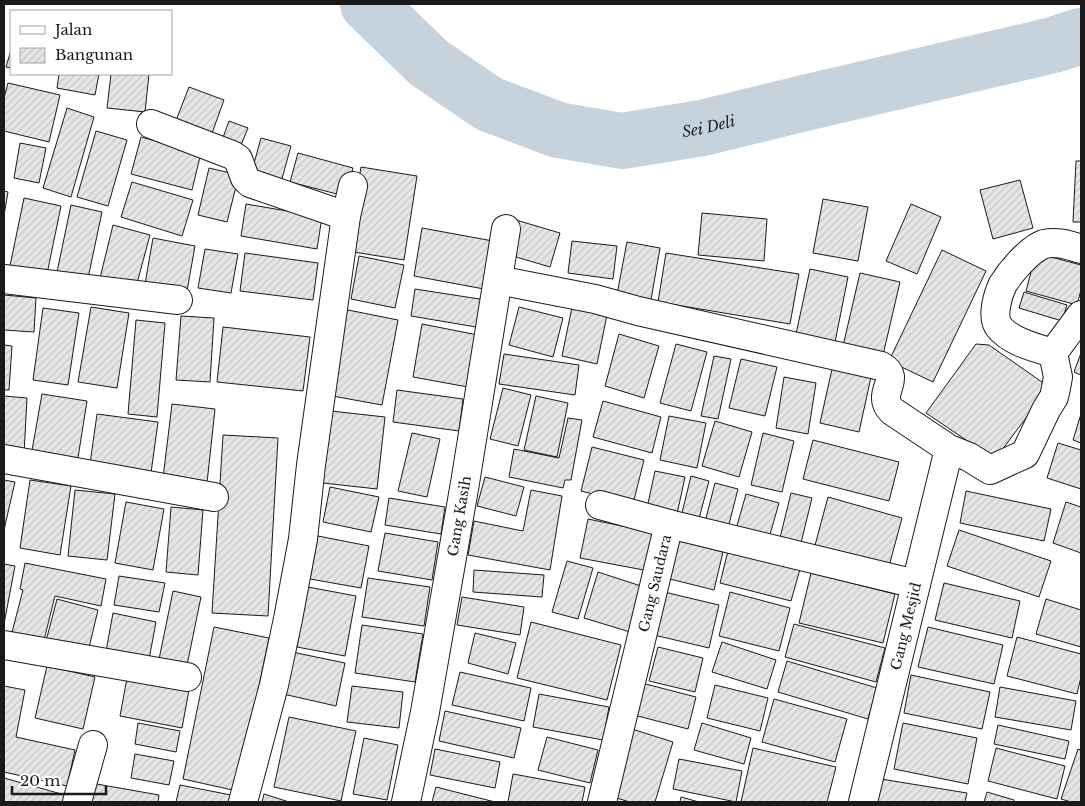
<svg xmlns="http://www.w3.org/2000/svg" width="1085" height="806" font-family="'Libre Baskerville',serif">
  <defs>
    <pattern id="building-hatch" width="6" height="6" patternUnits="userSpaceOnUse" patternTransform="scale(1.25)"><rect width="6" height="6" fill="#e6e6e6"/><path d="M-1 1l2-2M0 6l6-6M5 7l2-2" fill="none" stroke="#c5c5c5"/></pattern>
  </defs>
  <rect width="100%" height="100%" fill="#fff"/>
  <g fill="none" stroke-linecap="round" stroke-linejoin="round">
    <!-- river -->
    <path stroke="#c6d2dc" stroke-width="56" id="s1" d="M368 4 429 63 489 104 558 130 622 141 702 128 813 101 1053 45 1081 36"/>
  </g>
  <!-- building -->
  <path fill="url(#building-hatch)" stroke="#1a1a1a" d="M11 50V68L6 67Z
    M59 74H99L95 95 57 88Z
    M111 74H149L145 112 107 108Z
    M8 83 60 95 49 142 4 131V98Z
    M189 87 224 100 211 136 175 123Z
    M67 108 94 117 71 197 43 188Z
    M229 121 248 128 239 150 221 143Z
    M96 131 127 140 108 206 77 197Z
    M141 137 201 153 192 190 131 174Z
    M261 138 291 146 280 186 250 178Z
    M20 143 46 148 39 183 14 178Z
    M298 153 353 168 345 196 290 182Z
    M1076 161H1081V222H1073Z
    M361 167 417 176 404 260 347 251Z
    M209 168 239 175 227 222 198 215Z
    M1020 180 1033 228 993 239 980 190Z
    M132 182 193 200 182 236 121 217Z
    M4 191 8 192 4 215Z
    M24 198 61 206 47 274 10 266Z
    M823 199 868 207 858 261 813 253Z
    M246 204 322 217 317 249 241 236Z
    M911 204 941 217 917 274 886 261Z
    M71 205 102 212 87 283 56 277Z
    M702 213 767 219 764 261 698 255Z
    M516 220 560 233 550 267 506 254Z
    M113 225 150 235 136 287 100 278Z
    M422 228 493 241 484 289 414 276Z
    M153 238 195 246 187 291 145 284Z
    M572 241 617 246 613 279 568 273Z
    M627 242 660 248 651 300 617 294Z
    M205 249 238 254 231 293 198 288Z
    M942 250 986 271 933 382 889 361Z
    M245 253 318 263 313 300 240 291Z
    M666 253 799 274 790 324 658 302Z
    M1036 253 1081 265V290L1077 305 1026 291Z
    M359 256 404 265 395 308 351 299Z
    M810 269 848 277 835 342 796 334Z
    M860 273 900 282 883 355 843 346Z
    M415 289 486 300 482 328 411 316Z
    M1024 292 1067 305 1062 321 1019 308Z
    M4 295 36 298 34 332 4 330Z
    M91 307 129 313 117 388 78 382Z
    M519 307 563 318 553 357 509 345Z
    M572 307 607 315 597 364 562 356Z
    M43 308 79 313 68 385 33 380Z
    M343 309 398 320 382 405 327 395Z
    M181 316 214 318 210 382 176 380Z
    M136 320 165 323 157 417 128 414Z
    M422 324 478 335 468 387 413 377Z
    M223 327 310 337 303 391 217 382Z
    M619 334 659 346 644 398 605 386Z
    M676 344 707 352 691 411 660 403Z
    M976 344 989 345 1049 387 993 462 969 442 926 413Z
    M4 345 12 346 9 390H4Z
    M1081 353V375L1074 372Z
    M504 354 579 365 575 395 499 384Z
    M714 356 731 359 718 419 701 416Z
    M741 359 777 367 765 416 729 408Z
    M832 369 871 377 859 432 820 423Z
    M784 377 816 383 808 434 776 428Z
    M503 388 531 395 518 446 490 439Z
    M397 390 463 399 459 431 393 422Z
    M42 394 87 401 77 464 31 456Z
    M4 396 27 398 24 454 4 452Z
    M536 396 568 403 557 457 524 450Z
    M603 401 661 417 652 453 593 437Z
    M172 404 215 409 207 483 163 478Z
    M331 411 385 417 377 489 323 483Z
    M97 414 158 422 150 480 89 471Z
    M1081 414V443L1073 440Z
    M669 416 706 423 697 468 660 460Z
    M568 418 582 420 571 480H565L563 488 509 477 514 449 559 458Z
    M715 421 752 432 739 477 702 466Z
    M412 433 440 439 427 497 398 491Z
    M763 433 794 441 782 492 751 485Z
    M223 435 278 438 268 616 212 613Z
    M813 440 899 462 889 501 803 479Z
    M1058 443 1081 450V489L1047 478Z
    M592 447 644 460 633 504 581 491Z
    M655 471 685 477 677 514 647 508Z
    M691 476 709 481 697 526 680 521Z
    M485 477 524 487 516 516 477 506Z
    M4 480 15 482 4 530Z
    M30 480 71 486 60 555 20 548Z
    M715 483 738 489 727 532 704 526Z
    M330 487 379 497 371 532 323 522Z
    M75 490 115 494 107 560 68 556Z
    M531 490 562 496 550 570 468 555 474 521 523 531Z
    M966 491 1051 509 1044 541 960 523Z
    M791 493 812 498 800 547 779 542Z
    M746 494 779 503 769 538 736 529Z
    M828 497 902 518 888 570 814 549Z
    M389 498 445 507 441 534 385 525Z
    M126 502 164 509 153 570 115 563Z
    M1066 502 1081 507V553L1053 543Z
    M171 507 203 510 198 575 166 572Z
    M588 519 656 533 649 571 580 558Z
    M959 530 1051 561 1039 597 947 566Z
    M385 533 438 542 432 580 378 571Z
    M318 536 369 546 361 588 310 579Z
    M672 539 723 552 714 590 662 577Z
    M728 551 800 569 791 601 720 583Z
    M567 561 593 568 578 619 552 612Z
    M25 563 106 579 101 606 55 596 42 648 10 640 23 590 20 589Z
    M4 564 15 566 4 624Z
    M474 570 544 575 542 597 473 592Z
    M598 572 644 587 630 632 584 618Z
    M811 573 895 594 883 643 799 623Z
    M119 576 165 583 159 612 114 605Z
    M368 578 430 587 424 626 362 617Z
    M944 583 1020 601 1012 638 935 620Z
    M308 587 356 596 345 656 297 647Z
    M173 591 201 597 185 675 157 669Z
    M664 592 719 605 709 648 654 635Z
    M730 592 790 608 779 651 719 636Z
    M462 597 524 607 520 635 457 625Z
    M57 599 98 610 87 656 45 645Z
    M1046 599 1081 610V647L1036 634Z
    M113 613 156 622 148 665 105 657Z
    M531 622 621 645 607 700 517 678Z
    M794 624 885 648 876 682 785 657Z
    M362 625 423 634 415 682 355 673Z
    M214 627 269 638 237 791 183 779Z
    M928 627 1003 645 994 684 918 667Z
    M475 633 516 643 508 674 468 663Z
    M1017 637 1081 654V677L1077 694 1007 676Z
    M722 642 776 660 767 689 712 672Z
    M658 647 703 658 695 692 649 681Z
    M292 652 345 663 336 706 283 694Z
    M787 661 877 688 868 719 778 692Z
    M47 666 95 677 83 729 35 718Z
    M460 672 531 688 524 721 452 705Z
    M911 675 990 692 982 729 904 713Z
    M127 678 189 690 182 728 120 716Z
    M638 682 696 697 688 729 630 714Z
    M715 685 768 698 760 731 707 718Z
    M4 686 25 690 16 737 75 750 67 786 4 772Z
    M352 686 403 692 399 728 347 722Z
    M1000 687 1076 701 1071 730 995 717Z
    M539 694 609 707 603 740 533 727Z
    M774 699 847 719 835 762 762 742Z
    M445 711 521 728 514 758 439 741Z
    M289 717 356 731 341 801 274 787Z
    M138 723 180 731 176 752 135 744Z
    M702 723 751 738 744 764 694 750Z
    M903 723 977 738 968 784 894 769Z
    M998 725 1069 741 1065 759 994 744Z
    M632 729 673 742 655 802H630L613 797Z
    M547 737 598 750 590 783 538 770Z
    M364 738 398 745 387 800 353 794Z
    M753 748 836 767 827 802H741Z
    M996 748 1065 766 1057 799 988 781Z
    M435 749 500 762 495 788 430 775Z
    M1078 749 1081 750V802H1071L1061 799Z
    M135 754 174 761 169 785 131 778Z
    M679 759 742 771 736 802 673 789Z
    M513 774 585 787 582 802H508Z
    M4 778 65 795 63 802H4Z
    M881 779 967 793 965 802H877Z
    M91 783 159 795 158 802H88Z
    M180 785 236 796 235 802H176Z
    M436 787 495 802H432Z
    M987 792 1014 800V802H984Z
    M264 794 289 802H262Z
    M681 797 699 802H680Z"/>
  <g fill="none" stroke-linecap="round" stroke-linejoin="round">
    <defs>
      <g id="minor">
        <path d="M151 124 232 155 238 159 245 178 250 183 346 216"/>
        <path d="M4 279 178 300"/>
        <path d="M498 280 595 299 638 311 881 366C904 379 874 393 892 411L949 449 969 457 990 470 1025 454 1046 410 1054 397 1056 388 1058 377 1053 353C1036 348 1011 342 999 327 991 317 998 294 1003 284 1011 271 1030 249 1044 244 1057 241 1069 245 1081 249"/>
        <path d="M1053 353 1081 315"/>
        <path d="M4 459 214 497"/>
        <path d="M600 505 669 524"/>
        <path d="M4 645 187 677"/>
        <path d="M77 802 93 745"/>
        <path d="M243 802 274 685 288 619 303 539 311 465 346 216 353 186"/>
        <path id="s2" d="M406 802 425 712 465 483 506 229"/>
        <path id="s3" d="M602 802 669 524 916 584"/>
        <path id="s4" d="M863 802 949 449"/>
      </g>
    </defs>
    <!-- minor casing -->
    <use href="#minor" stroke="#1a1a1a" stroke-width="30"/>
    <!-- minor -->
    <use href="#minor" stroke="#fff" stroke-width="28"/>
  </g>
  <g text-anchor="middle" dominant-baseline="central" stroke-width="4" stroke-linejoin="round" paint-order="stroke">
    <!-- street labels -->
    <g font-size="14" fill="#1a1a1a" stroke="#fff">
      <text stroke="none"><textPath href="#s2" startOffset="291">Gang Kasih</textPath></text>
      <text stroke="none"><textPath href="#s3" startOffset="225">Gang Saudara</textPath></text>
      <text stroke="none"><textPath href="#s4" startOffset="181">Gang Mesjid</textPath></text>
    </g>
    <!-- water labels -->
    <g font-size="15" font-style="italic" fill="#1a1a1a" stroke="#fff">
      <text stroke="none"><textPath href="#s1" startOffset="384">Sei Deli</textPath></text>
    </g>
  </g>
  <!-- border -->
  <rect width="1085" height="806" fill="none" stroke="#1a1a1a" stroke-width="10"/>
  <!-- legend -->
  <rect x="10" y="10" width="162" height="65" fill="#ffffff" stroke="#a3a3a3"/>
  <rect x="20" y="26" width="25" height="8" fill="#ffffff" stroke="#a3a3a3"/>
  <text x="55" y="35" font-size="15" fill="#1a1a1a">Jalan</text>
  <rect x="20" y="48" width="25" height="15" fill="url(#building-hatch)" stroke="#a3a3a3"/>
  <text x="55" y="60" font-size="15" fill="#1a1a1a">Bangunan</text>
  <!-- scale -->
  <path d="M12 786v8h94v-8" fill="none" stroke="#1a1a1a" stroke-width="2.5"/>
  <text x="20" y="786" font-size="15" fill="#1a1a1a" stroke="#ffffff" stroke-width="4" paint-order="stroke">20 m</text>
</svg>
